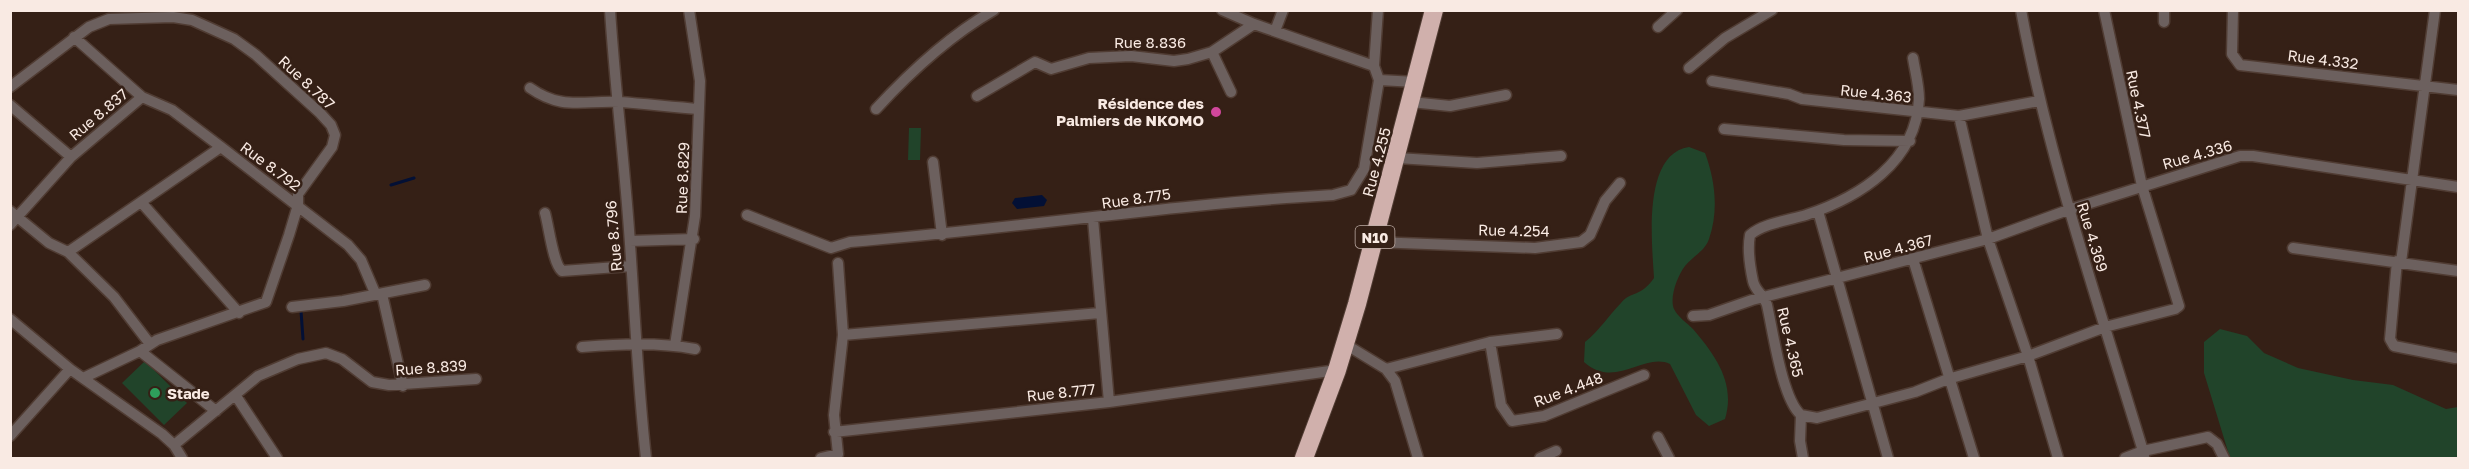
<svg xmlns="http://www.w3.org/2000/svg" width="2469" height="469" font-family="'Golos Text',sans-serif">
  <rect width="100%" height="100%" fill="#352016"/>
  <!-- green -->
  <path fill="#21442a" d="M909 128H921L920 160H908Z
    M1689 147 1705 153C1715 180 1719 210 1709 239 1705 251 1693 256 1685 266 1678 275 1669 297 1674 309 1677 316 1687 323 1693 329 1715 355 1736 383 1725 419L1709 426 1696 415 1670 364C1644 352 1615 390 1584 362L1585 342C1600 330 1608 316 1621 303 1632 290 1640 298 1654 278 1652 243 1642 154 1689 147Z
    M2220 329 2247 336 2264 353 2298 368 2353 380 2393 385 2446 409 2458 407V458H2230L2204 373V342Z
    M145 361 187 403 164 425 122 383Z"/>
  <!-- water -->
  <path fill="#031035" d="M1042 195 1047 200 1044 206 1017 209 1012 203 1015 198Z"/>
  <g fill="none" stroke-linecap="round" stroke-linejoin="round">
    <!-- stream -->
    <path stroke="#031035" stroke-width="3" d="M391 185 414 178
      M301 311 303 339"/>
    <defs>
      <path id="street" d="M610 10C615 88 625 166 630 244 635 315 638 387 646 458
        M1222 10 1254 24 1374 66
        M2021 10C2049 161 2099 305 2143 451L2125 458
        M2164 10V22
        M2233 10 2232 54 2240 65 2458 90
        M1658 27 1677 10
        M1275 31 1283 10
        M74 37 142 97
        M1212 52 1231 92
        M1913 58C1915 71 1919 85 1919 99 1916 162 1860 197 1806 215 1789 220 1762 224 1750 235 1747 250 1750 267 1753 281 1755 291 1764 295 1767 305 1773 331 1782 399 1801 415L1817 418 1915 392 1948 379 2028 356 2105 327 2175 309 2179 306 2142 186 2104 10
        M1689 68 1725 38 1772 10
        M1379 80 1416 82
        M1712 81 1789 94 1802 99 1959 116 2039 101
        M10 87 89 27 109 19 173 17 192 20 234 39 256 55 320 113 331 125 335 135 332 147 298 194V205L289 235 266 302 157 340 140 351 83 378
        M530 88C563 111 583 100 620 102 646 104 673 107 699 109
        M977 96 1035 62 1051 69 1089 58 1131 56 1174 61 1188 59 1212 52 1254 24
        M1411 102 1450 106 1506 95
        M10 105 71 157
        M876 109C911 71 949 36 994 10
        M1724 129 1844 140 1910 141
        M1397 158 1477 163 1561 156
        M933 162 942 235
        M141 202 239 313
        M10 211 49 243 68 252 114 297 150 344
        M1818 211 1888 458
        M545 213C549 227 553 264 562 271L631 266
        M747 215 831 248 850 242C1012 229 1172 204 1333 195L1351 190 1364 169 1379 80 1374 66 1378 10
        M10 225 71 157 142 97 172 110 221 147
        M630 241 694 239
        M1374 242 1535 248 1581 242 1590 235 1605 201 1620 183
        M2293 248 2458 271
        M68 252 221 147 348 245 361 260 375 293
        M1913 259 1974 458
        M2397 261 2390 339 2394 346 2455 358
        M2401 262 2435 10
        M382 294 403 386
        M292 307 343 301 425 285
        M1693 316 1709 315 1752 300 1988 239 1959 116
        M10 319 70 369 162 434 174 445 182 458
        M843 335 1100 313
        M1490 342 1557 334
        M1345 344 1386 369 1395 381 1418 458
        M675 345 695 216 700 81 689 10
        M582 347C619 344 658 342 695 349
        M140 351 216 411
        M1386 369 1490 342 1501 405 1512 421 1544 416 1644 375
        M236 396 277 458
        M1109 402 1337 370
        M1801 415 1800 441 1803 458
        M834 432 1109 402 1093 219
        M10 436 70 369
        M1658 437 1669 458
        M174 445 258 376 298 359 326 353 342 359 372 382 389 385 476 379
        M2144 456 2143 451 2208 437 2217 444 2224 458
        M821 458 838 454 834 415 843 335 838 263
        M1540 458 1556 451
        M2058 458 2028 356 1988 239 2068 210 2240 156H2253L2458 187"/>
      <path id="highway" d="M1304 458 1337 370 1357 304 1434 10"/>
    </defs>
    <!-- street casing -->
    <use href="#street" stroke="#503c33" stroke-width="13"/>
    <!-- highway casing -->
    <use href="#highway" stroke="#503c33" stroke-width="20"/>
    <!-- street -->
    <use href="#street" stroke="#6c605e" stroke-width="10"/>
    <!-- highway -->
    <use href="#highway" stroke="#d0b0ac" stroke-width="18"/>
  </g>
  <!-- markers -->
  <circle fill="#d1479c" stroke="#352016" stroke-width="2" cx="1216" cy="112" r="6"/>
  <circle fill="#2e9e5b" stroke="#352016" stroke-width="2" cx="155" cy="393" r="6"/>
  <g text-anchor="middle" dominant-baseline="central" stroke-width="5" stroke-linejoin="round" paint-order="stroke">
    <!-- shield labels -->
    <rect fill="#352016" stroke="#beada6" stroke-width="1.5" x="1355.5" y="226" width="39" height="22" rx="4.5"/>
    <g font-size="14" font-weight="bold" fill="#f9eae3">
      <text x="1375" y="237">N10</text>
    </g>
    <!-- street labels -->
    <g font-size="15" fill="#f9eae3" stroke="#352016">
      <text x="1150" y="42">Rue 8.836</text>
      <text transform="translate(2323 59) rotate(7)">Rue 4.332</text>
      <text transform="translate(307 82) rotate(43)">Rue 8.787</text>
      <text transform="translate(1876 93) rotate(6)">Rue 4.363</text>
      <text transform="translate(2139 104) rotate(78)">Rue 4.377</text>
      <text transform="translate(98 114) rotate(-40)">Rue 8.837</text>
      <text transform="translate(2197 154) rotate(-16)">Rue 4.336</text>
      <text transform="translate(1376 162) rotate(-75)">Rue 4.255</text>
      <text transform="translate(271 166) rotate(37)">Rue 8.792</text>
      <text transform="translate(682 178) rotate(-88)">Rue 8.829</text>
      <text transform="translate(1136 198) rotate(-8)">Rue 8.775</text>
      <text transform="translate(1514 230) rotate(1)">Rue 4.254</text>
      <text transform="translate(613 236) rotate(-95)">Rue 8.796</text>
      <text transform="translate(2093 237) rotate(73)">Rue 4.369</text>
      <text transform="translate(1898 248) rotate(-15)">Rue 4.367</text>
      <text transform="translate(1791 342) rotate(77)">Rue 4.365</text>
      <text transform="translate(431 367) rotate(-4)">Rue 8.839</text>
      <text transform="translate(1568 389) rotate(-21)">Rue 4.448</text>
      <text transform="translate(1061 392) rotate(-6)">Rue 8.777</text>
    </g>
    <!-- poi labels -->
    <g font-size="15" font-weight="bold" fill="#f9eae3" stroke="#352016" text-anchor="end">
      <text x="1204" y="103">Résidence des<tspan x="1204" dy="17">Palmiers de NKOMO</tspan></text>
      <text x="167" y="393" text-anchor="start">Stade</text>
    </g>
  </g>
  <!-- border -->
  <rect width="2469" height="469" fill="none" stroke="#f9eae3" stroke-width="24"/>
</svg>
